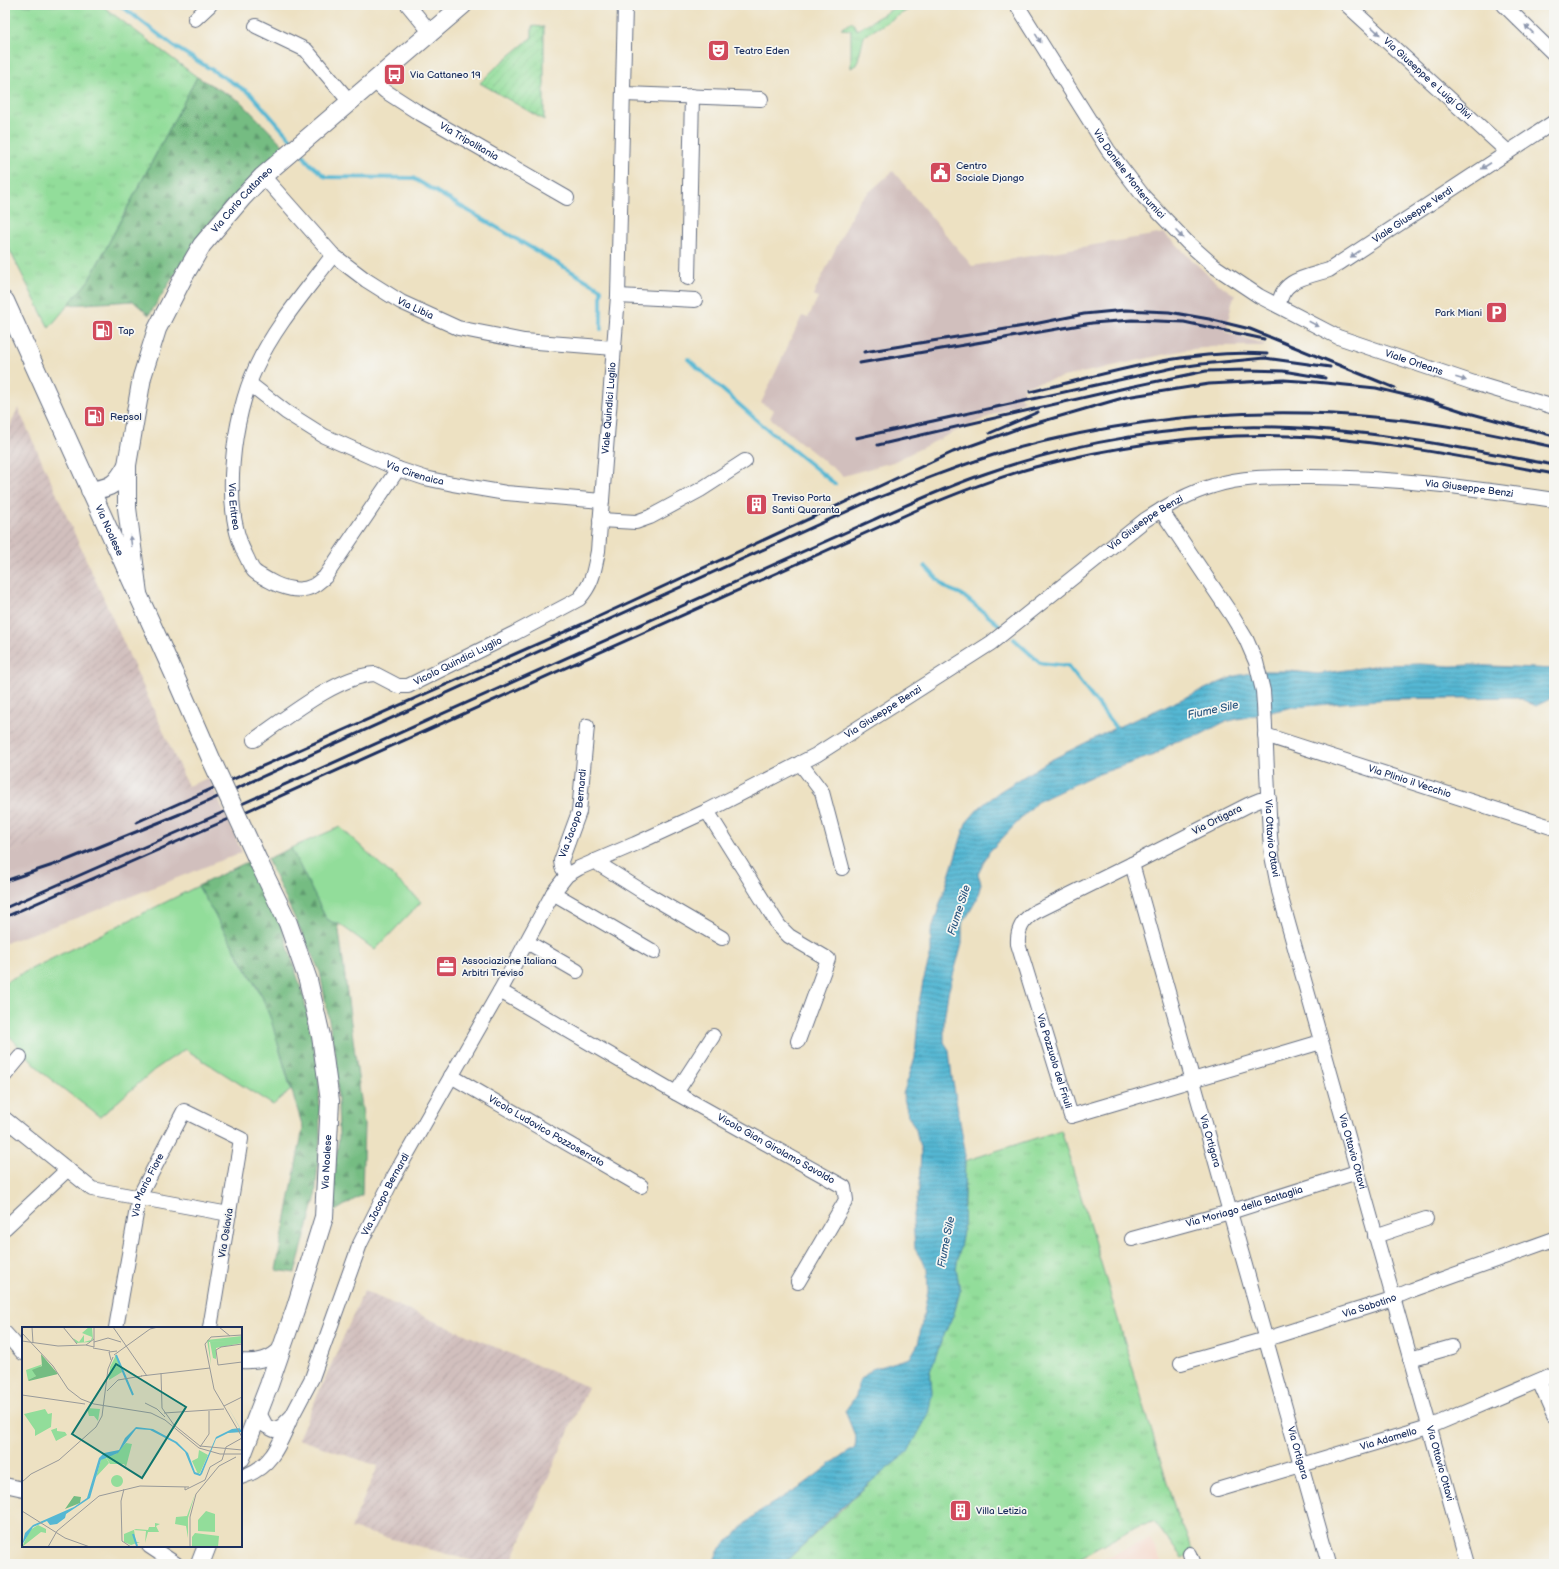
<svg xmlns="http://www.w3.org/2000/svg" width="1559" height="1569" font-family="'Balsamiq Sans',sans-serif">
  <defs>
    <pattern id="industrial-furrows" width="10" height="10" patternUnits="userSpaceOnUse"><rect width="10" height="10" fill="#d1bfbd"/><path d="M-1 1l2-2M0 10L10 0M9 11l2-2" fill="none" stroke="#b3a4a5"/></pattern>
    <pattern id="grass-tufts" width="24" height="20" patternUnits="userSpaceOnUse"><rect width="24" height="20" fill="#92dd9a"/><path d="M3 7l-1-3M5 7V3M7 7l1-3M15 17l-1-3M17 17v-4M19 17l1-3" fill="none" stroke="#7dbe87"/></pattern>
    <pattern id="forest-firs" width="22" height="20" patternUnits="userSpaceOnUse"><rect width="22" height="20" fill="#75bc82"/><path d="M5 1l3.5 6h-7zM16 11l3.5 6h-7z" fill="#5f996e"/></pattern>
    <pattern id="garden-furrows" width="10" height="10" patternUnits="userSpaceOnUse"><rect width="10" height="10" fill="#92dd9a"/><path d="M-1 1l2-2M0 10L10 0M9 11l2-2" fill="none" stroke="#7dbe87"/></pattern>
    <pattern id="water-rules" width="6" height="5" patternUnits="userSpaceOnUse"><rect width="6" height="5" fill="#55b7d3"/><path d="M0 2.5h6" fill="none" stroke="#4695ae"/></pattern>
  </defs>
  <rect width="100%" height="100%" fill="#f6f6f2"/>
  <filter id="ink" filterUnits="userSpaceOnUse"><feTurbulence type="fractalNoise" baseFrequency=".025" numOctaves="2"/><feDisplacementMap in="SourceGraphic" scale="8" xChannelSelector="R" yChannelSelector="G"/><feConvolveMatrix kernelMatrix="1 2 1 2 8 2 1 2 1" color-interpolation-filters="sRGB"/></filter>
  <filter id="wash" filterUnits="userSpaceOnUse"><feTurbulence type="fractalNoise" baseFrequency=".012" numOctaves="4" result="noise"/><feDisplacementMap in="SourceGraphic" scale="16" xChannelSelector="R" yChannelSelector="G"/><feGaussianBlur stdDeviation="0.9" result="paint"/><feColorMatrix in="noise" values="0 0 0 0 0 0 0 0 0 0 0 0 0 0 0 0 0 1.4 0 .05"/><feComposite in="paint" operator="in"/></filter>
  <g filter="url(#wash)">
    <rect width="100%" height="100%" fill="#ede1c2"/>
    <!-- built -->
    <path fill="#f6d2c3" d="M1150 1538 1162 1564H1092Z"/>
    <!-- industrial -->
    <path fill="url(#industrial-furrows)" d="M18 408 188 786 5 854V437Z
      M364 1291 588 1387 510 1564H484L351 1528 378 1466 298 1439Z"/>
    <!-- railway -->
    <path fill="#d1bfbd" d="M893 171 972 266 1164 233 1214 281 1235 295 1232 302 1226 332 1264 344 1265 346H1220L1185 350 1023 386 1024 393 1018 395 1024 401 954 432 893 462 843 476 770 418 774 410 761 403 802 316 808 318 818 297 813 295 859 201Z
      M209 778 242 852 82 916 5 943V854Z"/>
    <!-- grass -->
    <path fill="url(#grass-tufts)" stroke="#56867c" d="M5 5H101L197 77 89 280 49 328 5 241Z
      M899 5H916L864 36 857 64 851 68V30L842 29V27L852 22 857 30Z
      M1061 1130 1176 1512 1194 1552 1182 1558 1154 1522 1139 1525 1069 1564H783L874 1479 932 1393 930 1371 942 1339 954 1313 960 1291 956 1268 963 1231 965 1161Z"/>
    <!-- forest -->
    <path fill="url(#forest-firs)" stroke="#487670" d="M197 77 240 101 284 146 203 230 149 315 133 301 68 305 89 280Z
      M291 848 326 918 332 922 338 923 364 1123 362 1195 328 1215 339 1137 337 1064 320 972 267 859Z
      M251 860 282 928 304 998 319 1074 320 1137 315 1199 295 1273 276 1270 303 1128 270 1017 261 994 198 886Z"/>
    <!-- garden -->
    <path fill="url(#garden-furrows)" stroke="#56867c" d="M532 26 544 27V120L480 83 496 67 532 37Z"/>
    <!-- pitch -->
    <path fill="#92dd9a" stroke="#56867c" d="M340 827 421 902 375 950 338 923 332 922 326 918 291 848Z
      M198 886 262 997 271 1020 291 1090 273 1105 185 1049 154 1070 100 1117 44 1074 5 1031V982Z"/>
    <!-- water -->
    <path fill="url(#water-rules)" stroke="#387398" d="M1420 664 1451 666 1471 665 1554 669V697L1536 706 1517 697 1390 699 1293 707 1224 722 1200 735 1174 742 1154 755 1090 777 1037 802 989 852 978 874 981 883 977 899 962 925V944L948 993 944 1020V1042L949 1050 952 1077 965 1150 963 1231 956 1268 960 1291 954 1313 942 1339 930 1371 932 1393 928 1415 908 1452 874 1479 843 1506 783 1564H712L719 1550 757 1513 803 1485 836 1460 855 1448 856 1438 845 1411 856 1396 859 1381 872 1369 910 1358 918 1344 928 1291 927 1269 915 1249 913 1220 919 1189 921 1152 916 1130 908 1115 903 1094 915 1058 919 1003 923 982 931 953V932L966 823 979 808 999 792 1047 762 1113 729 1235 676 1263 671H1290L1318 674 1381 665Z"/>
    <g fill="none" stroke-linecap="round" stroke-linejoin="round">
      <!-- stream -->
      <path stroke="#55b7d3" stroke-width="4" d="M120 5 175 47 251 94 294 143
        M299 150 309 163 326 177 413 178 601 289V329
        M688 359 761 424 835 484
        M925 566 946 588 961 594 1003 628
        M1014 639 1040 663 1068 666 1119 732"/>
    </g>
  </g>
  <g filter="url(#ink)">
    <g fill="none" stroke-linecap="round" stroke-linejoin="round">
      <defs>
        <g id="minor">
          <path d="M408 5 431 33"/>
          <path id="s1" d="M1017 5 1108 150 1144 197 1187 242 1214 266 1259 296 1338 337 1474 383 1554 407"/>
          <path id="s2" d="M1347 5 1508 152"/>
          <path d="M1504 5 1554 54"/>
          <path d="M195 19 210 5"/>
          <path d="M256 26 306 50 350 102"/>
          <path id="s3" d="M374 81 385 91 416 111 567 198"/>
          <path d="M624 94 761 99"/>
          <path id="s4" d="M263 176 333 255 366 280 401 302 458 328 524 341 614 348"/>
          <path id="s5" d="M333 255C306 291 275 326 256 367 233 416 220 509 247 558 249 562 251 568 254 571 258 575 265 578 270 581 282 588 300 593 313 586 317 584 321 580 325 577L398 469"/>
          <path d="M688 278 692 96"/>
          <path d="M618 296 695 300"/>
          <path id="s6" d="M1279 306C1281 279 1307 277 1329 270L1554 122"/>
          <path id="s7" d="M250 384 286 412 324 436 398 469 425 478 453 484 506 493 602 501"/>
          <path id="s8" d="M1161 510 1231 614 1246 639 1256 662 1263 691 1264 705 1270 836 1272 856 1279 891 1468 1564"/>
          <path d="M600 520 636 522 650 517 700 490 745 461"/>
          <path id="s9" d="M1265 735 1554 828"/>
          <path id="s10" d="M254 740C286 718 337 676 375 674L398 686H408L515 633 579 599C593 583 594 571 598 551L618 296 625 5"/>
          <path d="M800 763 822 792 842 868"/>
          <path id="s11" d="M1269 799 1260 800 1248 805 1132 864 1329 1564"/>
          <path d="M707 811 779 926 789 936 828 959 798 1041"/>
          <path d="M594 861 645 893 722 938"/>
          <path id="s12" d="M1132 864 1035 912C1023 920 1017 929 1018 944L1071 1116 1321 1042"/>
          <path id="s13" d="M567 875 562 867 561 861 579 812 587 726"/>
          <path d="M553 893 654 952"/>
          <path d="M527 942 577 971"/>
          <path id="s14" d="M500 991 676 1093 844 1187 846 1200 798 1282"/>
          <path d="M5 1075 20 1057"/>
          <path id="s15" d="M451 1076 641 1186"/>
          <path d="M676 1093 713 1036"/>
          <path d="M5 1119 92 1189 229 1214"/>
          <path d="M5 1228 68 1169"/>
          <path d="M1375 1236 1426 1219"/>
          <path id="s16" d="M1132 1239 1230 1212 1357 1172"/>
          <path id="s17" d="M116 1328 139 1197 184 1111 241 1139 210 1328"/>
          <path d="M5 1333 23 1353"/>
          <path d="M1410 1359 1452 1347"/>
          <path d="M241 1361C258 1362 270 1360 282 1347"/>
          <path id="s18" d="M1181 1363 1266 1339 1386 1301 1412 1290 1554 1239"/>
          <path d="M1539 1381 1554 1415"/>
          <path id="s19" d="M258 1411 266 1426 274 1430 282 1426 292 1416 312 1378 360 1244 392 1180 500 991 553 893 567 875 579 868 635 844 707 811 816 755 991 643 1145 520C1167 506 1188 493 1213 486 1244 476 1277 477 1309 477 1392 477 1473 488 1554 500"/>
          <path d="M241 1477C270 1469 279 1446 290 1420"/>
          <path d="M5 1485 23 1489"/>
          <path id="s20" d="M1217 1490 1429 1427 1554 1374"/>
          <path d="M149 1546 176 1564"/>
          <path d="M1190 1554 1194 1564"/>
        </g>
        <g id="major">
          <path id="s21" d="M5 301 174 674 212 761"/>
          <path d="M90 490C112 489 117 483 127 465"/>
          <path id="s22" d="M138 594 127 508V465L142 377 157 329 184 276 202 245 243 197 263 176 463 5"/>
          <path id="s23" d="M241 1458 269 1385 296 1307 324 1217 330 1101 321 1036 308 980 288 923 260 865"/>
          <path d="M200 1564 207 1546"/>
        </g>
      </defs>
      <!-- minor casing -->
      <use href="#minor" stroke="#646d81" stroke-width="16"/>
      <!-- major casing -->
      <use href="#major" stroke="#646d81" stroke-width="20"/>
      <!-- minor -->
      <use href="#minor" stroke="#fff" stroke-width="14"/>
      <!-- major -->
      <use href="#major" stroke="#fff" stroke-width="18"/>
      <!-- rail -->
      <path stroke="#1b2f5e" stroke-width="3" d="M864 352 1024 326 1084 314 1125 310 1169 312 1209 319 1250 329 1395 388
        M860 363 1092 323 1132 320 1184 322 1264 339
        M1030 392C1107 374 1186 348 1267 354
        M1425 399 1465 412 1554 436
        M990 433 1038 412
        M856 438 1173 368 1202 364 1265 358 1330 367
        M878 445 1125 388 1206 371 1246 370 1283 371 1325 378
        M137 822 589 621 953 452 1023 427 1126 397 1209 384 1284 380 1315 382 1376 388 1430 401
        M5 881 62 862 180 814 868 502C915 483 962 464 1010 450 1132 417 1259 405 1384 418 1441 423 1498 435 1554 447
        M5 908 235 807 873 520C911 503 948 486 987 473 1079 441 1179 424 1276 427 1370 429 1462 448 1554 465
        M5 917 238 815 919 509C957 493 995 478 1035 467 1125 443 1219 431 1313 437 1394 443 1474 459 1554 474"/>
      <defs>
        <path id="major-bridge" d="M212 761 260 865"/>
      </defs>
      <!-- major-bridge casing -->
      <use href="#major-bridge" stroke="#646d81" stroke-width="20" stroke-linecap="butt"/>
      <!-- major-bridge -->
      <use href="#major-bridge" stroke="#fff" stroke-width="18"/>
    </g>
    <!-- one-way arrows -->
    <defs><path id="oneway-solid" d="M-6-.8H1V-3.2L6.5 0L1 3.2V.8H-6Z"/></defs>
    <g fill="#8d97ae">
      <use href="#oneway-solid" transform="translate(1529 29) rotate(-136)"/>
      <use href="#oneway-solid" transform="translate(1376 31) rotate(43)"/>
      <use href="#oneway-solid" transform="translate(1038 38) rotate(58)"/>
      <use href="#oneway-solid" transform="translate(1486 166) rotate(147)"/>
      <use href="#oneway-solid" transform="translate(1179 234) rotate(46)"/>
      <use href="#oneway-solid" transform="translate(1355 254) rotate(145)"/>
      <use href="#oneway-solid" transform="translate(1314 324) rotate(27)"/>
      <use href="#oneway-solid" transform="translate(1461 379) rotate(18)"/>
      <use href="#oneway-solid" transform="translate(131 541) rotate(-97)"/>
    </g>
  </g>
  <!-- icons -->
  <defs>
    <symbol id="theatre-square" viewBox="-11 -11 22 22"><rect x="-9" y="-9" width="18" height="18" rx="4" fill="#d1495b" stroke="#f6f6f2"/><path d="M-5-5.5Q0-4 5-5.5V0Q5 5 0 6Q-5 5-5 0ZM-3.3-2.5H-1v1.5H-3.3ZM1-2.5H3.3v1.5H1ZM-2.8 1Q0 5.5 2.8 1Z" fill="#fff"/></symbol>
    <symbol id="bus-square" viewBox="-11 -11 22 22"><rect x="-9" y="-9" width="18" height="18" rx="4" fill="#d1495b" stroke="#f6f6f2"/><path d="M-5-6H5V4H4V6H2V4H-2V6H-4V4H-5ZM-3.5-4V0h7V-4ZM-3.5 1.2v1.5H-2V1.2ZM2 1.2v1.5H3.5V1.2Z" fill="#fff"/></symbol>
    <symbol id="civic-square" viewBox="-11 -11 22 22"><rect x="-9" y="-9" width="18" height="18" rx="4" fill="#d1495b" stroke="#f6f6f2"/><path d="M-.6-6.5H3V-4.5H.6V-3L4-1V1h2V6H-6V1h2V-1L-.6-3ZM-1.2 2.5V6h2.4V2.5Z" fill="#fff"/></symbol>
    <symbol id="parking-square" viewBox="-11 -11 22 22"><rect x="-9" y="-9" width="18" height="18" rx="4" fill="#d1495b" stroke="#f6f6f2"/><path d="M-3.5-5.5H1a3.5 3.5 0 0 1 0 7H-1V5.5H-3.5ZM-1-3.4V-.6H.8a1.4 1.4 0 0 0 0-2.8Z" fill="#fff"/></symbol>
    <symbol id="fuel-square" viewBox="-11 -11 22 22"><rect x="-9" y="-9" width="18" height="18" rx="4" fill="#d1495b" stroke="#f6f6f2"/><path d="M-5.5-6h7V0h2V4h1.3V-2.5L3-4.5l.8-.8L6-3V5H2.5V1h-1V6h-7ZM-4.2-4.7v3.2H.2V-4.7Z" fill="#fff"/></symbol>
    <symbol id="building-square" viewBox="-11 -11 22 22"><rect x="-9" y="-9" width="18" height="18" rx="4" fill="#d1495b" stroke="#f6f6f2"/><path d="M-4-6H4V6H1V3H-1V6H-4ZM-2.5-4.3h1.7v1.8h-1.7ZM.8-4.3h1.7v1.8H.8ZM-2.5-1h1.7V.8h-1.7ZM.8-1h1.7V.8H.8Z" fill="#fff"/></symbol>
    <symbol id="office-square" viewBox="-11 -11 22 22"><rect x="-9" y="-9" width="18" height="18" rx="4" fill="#d1495b" stroke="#f6f6f2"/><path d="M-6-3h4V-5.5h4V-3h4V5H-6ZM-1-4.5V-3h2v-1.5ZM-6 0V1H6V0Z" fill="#fff"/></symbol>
  </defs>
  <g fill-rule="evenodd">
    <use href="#theatre-square" x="706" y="38" width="25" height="25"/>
    <use href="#bus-square" x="382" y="62" width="25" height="25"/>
    <use href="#civic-square" x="928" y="160" width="25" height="25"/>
    <use href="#parking-square" x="1484" y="300" width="25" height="25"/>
    <use href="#fuel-square" x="90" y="318" width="25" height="25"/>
    <use href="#fuel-square" x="82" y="404" width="25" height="25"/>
    <use href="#building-square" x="744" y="492" width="25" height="25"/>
    <use href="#office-square" x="434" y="954" width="25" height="25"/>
    <use href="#building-square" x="948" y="1498" width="25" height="25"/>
  </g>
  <g text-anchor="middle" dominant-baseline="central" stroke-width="3.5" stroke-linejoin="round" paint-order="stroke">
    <!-- poi labels -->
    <g font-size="10" fill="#1b2f5e" stroke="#f6f6f2" text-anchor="start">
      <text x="734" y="51">Teatro Eden</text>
      <text x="410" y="75">Via Cattaneo 19</text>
      <text x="956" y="166">Centro<tspan x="956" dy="12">Sociale Django</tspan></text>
      <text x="1482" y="313" text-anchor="end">Park Miani</text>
      <text x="118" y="331">Tap</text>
      <text x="110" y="417">Repsol</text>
      <text x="772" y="498">Treviso Porta<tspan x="772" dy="12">Santi Quaranta</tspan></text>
      <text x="462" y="961">Associazione Italiana<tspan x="462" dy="12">Arbitri Treviso</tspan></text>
      <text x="976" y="1511">Villa Letizia</text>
    </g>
    <!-- street labels -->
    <g font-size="10" fill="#1b2f5e" stroke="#f6f6f2">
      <text stroke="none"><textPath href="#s2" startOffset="109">Via Giuseppe e Luigi Olivi</textPath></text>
      <text stroke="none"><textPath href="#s3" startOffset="113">Via Tripolitania</textPath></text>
      <text stroke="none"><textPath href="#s1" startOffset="203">Via Daniele Monterumici</textPath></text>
      <text stroke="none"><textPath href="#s22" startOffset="425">Via Carlo Cattaneo</textPath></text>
      <text stroke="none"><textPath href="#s6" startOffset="167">Viale Giuseppe Verdi</textPath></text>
      <text stroke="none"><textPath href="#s4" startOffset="204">Via Libia</textPath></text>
      <text stroke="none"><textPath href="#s1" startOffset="552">Viale Orleans</textPath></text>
      <text stroke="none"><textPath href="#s10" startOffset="563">Viale Quindici Luglio</textPath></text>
      <text stroke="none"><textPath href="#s7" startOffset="189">Via Cirenaica</textPath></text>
      <text stroke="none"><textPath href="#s19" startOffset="1673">Via Giuseppe Benzi</textPath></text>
      <text stroke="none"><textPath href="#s5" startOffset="279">Via Eritrea</textPath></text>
      <text stroke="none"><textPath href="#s19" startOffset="1338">Via Giuseppe Benzi</textPath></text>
      <text stroke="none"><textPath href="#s21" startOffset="252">Via Noalese</textPath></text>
      <text stroke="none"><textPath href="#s10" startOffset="231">Vicolo Quindici Luglio</textPath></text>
      <text stroke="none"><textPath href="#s19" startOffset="1014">Via Giuseppe Benzi</textPath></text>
      <text stroke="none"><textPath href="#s9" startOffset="152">Via Plinio il Vecchio</textPath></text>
      <text stroke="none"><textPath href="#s13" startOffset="65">Via Jacopo Bernardi</textPath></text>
      <text transform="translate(1217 820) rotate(-27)">Via Ortigara</text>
      <text stroke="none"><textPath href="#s8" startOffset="357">Via Ottavio Ottavi</textPath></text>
      <text stroke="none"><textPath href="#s12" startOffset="269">Via Pozzuolo del Friuli</textPath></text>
      <text stroke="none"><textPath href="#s15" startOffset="110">Vicolo Ludovico Pozzoserrato</textPath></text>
      <text stroke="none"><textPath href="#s11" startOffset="440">Via Ortigara</textPath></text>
      <text stroke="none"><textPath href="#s14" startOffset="318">Vicolo Gian Girolamo Savoldo</textPath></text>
      <text stroke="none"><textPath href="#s8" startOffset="681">Via Ottavio Ottavi</textPath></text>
      <text stroke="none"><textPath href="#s23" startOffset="310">Via Noalese</textPath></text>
      <text stroke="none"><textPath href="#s17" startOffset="147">Via Mario Fiore</textPath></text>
      <text stroke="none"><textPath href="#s19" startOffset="290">Via Jacopo Bernardi</textPath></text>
      <text stroke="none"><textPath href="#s16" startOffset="117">Via Moriago della Battaglia</textPath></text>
      <text transform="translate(226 1233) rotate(-81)">Via Oslavia</text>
      <text stroke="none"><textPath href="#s18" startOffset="197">Via Sabotino</textPath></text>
      <text stroke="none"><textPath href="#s20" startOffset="179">Via Adamello</textPath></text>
      <text stroke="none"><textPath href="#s11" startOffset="764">Via Ortigara</textPath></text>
      <text stroke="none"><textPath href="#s8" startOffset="1005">Via Ottavio Ottavi</textPath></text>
    </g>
    <!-- water labels -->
    <g font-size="11" font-style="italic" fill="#2c5881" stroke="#f6f6f2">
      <text transform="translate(1213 710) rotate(-12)">Fiume Sile</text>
      <text transform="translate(959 910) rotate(-72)">Fiume Sile</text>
      <text transform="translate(946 1242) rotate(-79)">Fiume Sile</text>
    </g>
  </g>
  <!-- overview -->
  <g transform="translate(22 1327)">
    <rect width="220" height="220" fill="#ede1c2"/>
    <path d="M67 0H70L71 12 68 15 54 16 51 11 57 15 62 8V15L69 13 70 10 60 6ZM220 9V13L187 15 189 38 185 13ZM220 13V16L194 21V32L191 31 188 15ZM94 28 100 45 87 53 88 40ZM21 37 13 45 14 49 6 53 4 43ZM23 82 26 87 30 86 29 100 13 109V103L2 87ZM35 101V104L43 105 45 108 34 114 29 103ZM104 116 110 117 104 140 102 137H88L83 129 94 127ZM173 167 166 191V211L164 199 153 197 154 190 165 189ZM133 196 138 197 134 199 137 205H126L123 216 124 204 112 203 114 215H118L109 218 102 215V207L114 202 126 203 127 200H133Z" fill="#92dd9a"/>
    <path d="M19 27 36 47 7 54 6 53 14 49 10 43 20 39ZM52 169 59 170 58 176 43 182Z" fill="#75bc82"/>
    <path d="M83 129 87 136 74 150 79 133ZM16 198 24 202V206L19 205 0 220 8 203Z" fill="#92dd9a"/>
    <path d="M65 81 78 82 76 94 72 89H67ZM177 123 186 128 178 146 176 147 170 134 176 131ZM89 154a6 6 0 1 1 12 0a6 6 0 1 1-12 0ZM184 184 193 187V205L176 204V193ZM173 206 197 209 196 220H170V210Z" fill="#92dd9a"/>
    <path d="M206 80 220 105 206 106 194 112 180 147 178 149 172 147 163 125 153 116 128 103 114 102 96 126 79 133 68 171 44 187 43 191 35 197 28 198 25 194 11 200 0 218 3 206 11 198 52 180 65 171 77 131 82 126 97 123 103 111 114 100 131 102 155 115 166 126 173 145 178 147 194 110 210 102 218 101Z" fill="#55b7d3"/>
    <path fill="none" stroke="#55b7d3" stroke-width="2" d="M94 28 111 68M111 207 115 219"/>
    <path fill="none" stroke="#999a9a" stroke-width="1" d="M10 0 11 16M41 0 55 17M91 0 125 49M197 0 208 9M0 6 31 39 46 62 59 72 72 77 129 86 143 93 177 121 198 127H220M220 8 189 10 183 17 192 62 220 110M0 14 36 19 64 18 72 12M72 15 86 11 99 15M220 17 199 20 194 23 196 38 220 35M64 18 72 20V0M71 21 88 24M92 28 128 2 136 0M89 33 87 25 95 24M139 46 140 81 152 98 178 119 220 123M119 49 188 41M85 64 96 53 120 49M0 68 63 77M123 76 135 82 143 90M202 79 220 70M142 86 202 82M178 120 187 107V84M0 155 9 147 37 133 74 100 80 89 86 42 91 30M163 160V163L183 153 188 140 200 133 204 120 220 111M102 162 99 174 100 214 109 220M0 184 43 211 68 220M26 220 35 204 77 169 118 159 167 160M168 220V190L174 167 197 139 214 130"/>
    <path fill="#0f766e" fill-opacity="0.15" stroke="#0f766e" stroke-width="2" d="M94 37 164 80 120 151 50 107Z"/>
    <rect width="220" height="220" fill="none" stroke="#1b2f5e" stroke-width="2"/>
  </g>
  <!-- margin -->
  <rect width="1559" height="1569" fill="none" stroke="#f6f6f2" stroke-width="20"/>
</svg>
